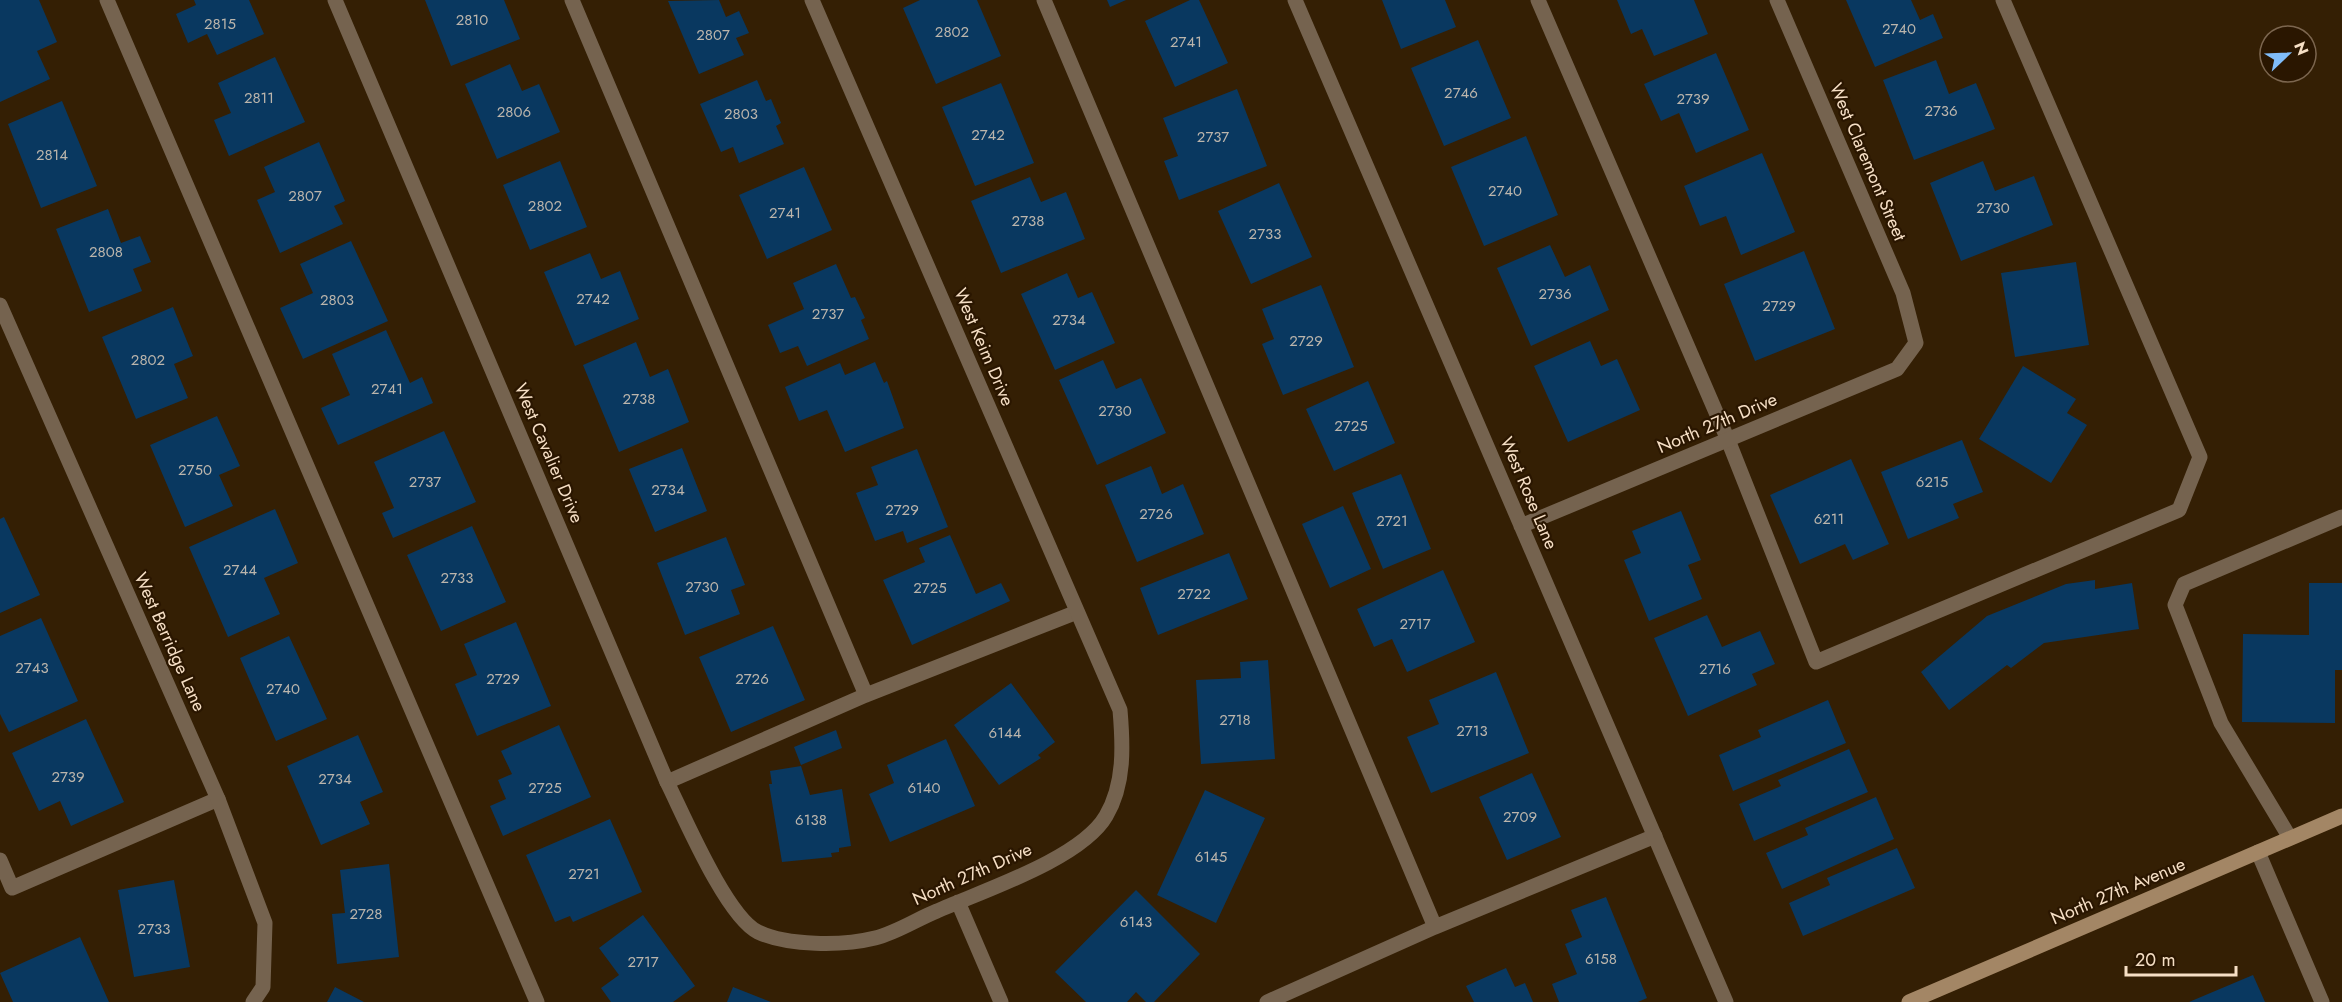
<svg xmlns="http://www.w3.org/2000/svg" width="2342" height="1002" font-family="Jost,sans-serif">
  <rect width="100%" height="100%" fill="#341f04"/>
  <!-- building -->
  <path fill="#093860" d="M0 0H39L57 42 37 51 50 79 0 102Z
    M194 0H249L264 34 217 55 207 34 188 43 176 14 196 5Z
    M425 0H504L520 39 451 66Z
    M719 0 726 17 739 11 749 33 736 38 744 55 699 74 668 1Z
    M920 0H977L1001 56 936 84 903 8Z
    M1107 0H1126L1110 7Z
    M1190 0H1199L1228 63 1175 87 1145 21Z
    M1382 0H1445L1456 27 1401 49Z
    M1617 0H1694L1708 34 1654 56 1642 29 1631 34Z
    M1846 0H1911L1920 20 1933 14 1943 38 1875 67Z
    M1478 40 1511 118 1444 146 1411 68Z
    M1716 53 1749 130 1696 153 1679 113 1661 121 1644 84Z
    M275 57 305 122 229 156 214 120 231 113 218 83Z
    M1936 60 1949 94 1976 83 1995 129 1914 160 1883 80Z
    M510 64 522 91 539 84 560 132 497 159 465 84Z
    M757 80 766 101 771 99 781 123 776 126 784 144 739 163 733 147 721 152 700 104Z
    M1001 83 1034 163 975 186 942 107Z
    M1237 89 1267 166 1179 200 1164 161 1178 156 1163 118Z
    M62 101 97 186 41 208 8 124Z
    M1526 136 1558 215 1484 246 1451 167Z
    M319 142 345 201 334 206 343 224 280 253 257 200 275 192 264 167Z
    M1762 153 1795 232 1741 255 1726 216 1700 226 1684 186Z
    M560 161 587 227 530 250 503 185Z
    M1983 161 1995 191 2034 176 2053 225 1961 261 1930 183Z
    M804 167 832 230 767 259 739 195Z
    M1030 177 1041 202 1066 192 1085 239 1001 273 971 201Z
    M1279 183 1312 257 1251 284 1218 211Z
    M108 209 121 243 140 236 151 262 133 269 142 291 89 312 56 229Z
    M351 241 388 321 303 359 280 308 313 293 300 264Z
    M1550 245 1565 277 1590 265 1609 310 1531 346 1497 268Z
    M1804 251 1835 329 1755 361 1724 284Z
    M590 253 601 279 620 271 639 319 575 346 544 272Z
    M2076 262 2089 345 2015 357 2001 273Z
    M836 264 851 298 855 297 865 318 861 320 869 339 807 366 798 346 780 353 768 325 804 309 793 283Z
    M1067 273 1078 298 1092 292 1115 343 1055 370 1021 294Z
    M1321 285 1354 367 1283 395 1262 344 1274 339 1262 309Z
    M173 307 193 356 174 364 188 398 136 419 102 337Z
    M386 330 410 383 422 377 433 403 338 445 321 408 350 395 332 354Z
    M1590 341 1601 366 1617 359 1640 410 1568 442 1534 366Z
    M636 342 650 377 668 369 689 422 619 452 583 365Z
    M1103 360 1116 389 1141 378 1166 433 1097 465 1059 380Z
    M875 362 884 383 887 381 904 428 845 452 827 410 799 421 785 387 840 363 845 375Z
    M2023 366 2076 399 2067 413 2087 425 2051 483 1979 439Z
    M1368 381 1395 443 1334 471 1306 409Z
    M217 416 240 466 219 475 233 506 185 527 150 445Z
    M444 431 476 502 393 538 382 513 394 508 374 462Z
    M1962 440 1983 492 1953 504 1959 518 1908 539 1881 472Z
    M682 448 707 511 655 532 629 469Z
    M917 449 948 527 907 543 903 531 875 541 856 493 878 485 871 467Z
    M1851 459 1889 544 1853 560 1845 544 1800 564 1770 495Z
    M1151 466 1162 494 1183 484 1204 534 1137 562 1105 485Z
    M1401 474 1431 549 1383 569 1352 493Z
    M1343 506 1371 569 1330 588 1302 524Z
    M275 509 298 563 264 578 280 614 228 637 189 547Z
    M1681 511 1701 560 1688 565 1702 599 1649 621 1624 560 1641 553 1632 531Z
    M4 517 40 595 0 613V519Z
    M472 526 506 602 441 631 407 555Z
    M950 535 976 594 1001 583 1010 601 912 645 883 580 925 562 919 548Z
    M726 537 745 585 731 590 740 614 685 635 657 563Z
    M1229 553 1248 599 1158 635 1140 588Z
    M1443 570 1475 642 1407 672 1392 639 1374 647 1357 609Z
    M2095 580V589L2132 583 2139 629 2044 643 2011 668 2007 665 1949 710 1921 672 1987 616 2066 584Z
    M2309 583H2342V670H2335V723L2242 722 2243 634 2309 635Z
    M1707 615 1722 647 1760 631 1775 664 1752 674 1757 685 1688 716 1654 638Z
    M41 618 78 701 9 732 0 714V636Z
    M516 622 551 706 477 736 455 684 477 675 464 644Z
    M773 626 805 700 731 732 699 657Z
    M289 636 327 719 276 741 240 658Z
    M1268 660 1275 759 1201 764 1196 680 1241 678 1240 662Z
    M1496 672 1529 753 1431 793 1407 737 1439 724 1429 700Z
    M1011 683 1055 742 1038 755 1041 758 999 785 954 725Z
    M1828 700 1846 743 1733 791 1719 755 1761 737 1758 730Z
    M86 719 124 802 71 826 60 801 39 811 12 753Z
    M559 725 591 797 503 836 490 806 506 799 498 780 512 774 501 751Z
    M836 730 842 748 801 765 794 747Z
    M358 735 383 792 360 802 370 824 321 845 287 766Z
    M946 739 975 806 890 842 869 794 894 783 887 765Z
    M1849 749 1868 792 1754 841 1739 804 1781 786 1778 780Z
    M801 766 810 795 842 789 851 846 839 848V852L831 853 832 857 782 862 769 784H772L770 771Z
    M1532 773 1561 837 1507 860 1479 797Z
    M1205 790 1265 818 1216 923 1157 895Z
    M1876 797 1894 839 1782 889 1766 853 1808 835 1805 828Z
    M610 819 642 892 573 922 570 916 555 922 526 855Z
    M1897 848 1915 888 1803 936 1789 903 1830 885 1827 878Z
    M389 864 399 957 337 964 332 914 345 913 340 870Z
    M174 880 190 967 134 977 118 890Z
    M1136 890 1200 954 1154 1002H1146L1136 992 1127 1002H1086L1055 972Z
    M1606 897 1647 998 1638 1002H1559L1552 984 1577 974 1565 944 1582 937 1571 910Z
    M643 915 695 986 673 1002H611L601 988 619 975 599 948Z
    M80 937 109 1002H13L0 973Z
    M1506 968 1515 987 1525 983 1533 1002H1474L1466 986Z
    M2253 975 2265 1002H2189Z
    M335 987 364 1002H327Z
    M733 987 771 1002H727Z"/>
  <g fill="none" stroke-linecap="round" stroke-linejoin="round">
    <!-- service -->
    <path stroke="#75634f" stroke-width="15" d="M107 0 537 1002
      M572 0 866 695
      M1044 0 1435 927
      M1538 0 1728 440 1816 662 2179 510 2200 457 2003 0
      M667 782 866 695 1077 612
      M2290 838 2221 723 2175 605 2184 584 2342 517
      M0 860 12 888 218 799
      M1267 1002 1435 927 1655 836"/>
    <!-- minor -->
    <path stroke="#75634f" stroke-width="15" d="M335 0 667 782C684 816 726 916 758 932 787 946 843 946 875 938 896 933 917 919 937 911 982 891 1081 859 1106 816 1125 784 1123 745 1120 710L812 0
      M1295 0 1726 1002
      M0 305 218 799 265 923 263 987 253 1002
      M1521 526 1897 369 1916 343 1903 293 1777 0
      M2258 852 2322 1002
      M958 902 1001 1002"/>
    <!-- secondary -->
    <path stroke="#a38665" stroke-width="15" d="M1909 1002 2342 816"/>
  </g>
  <g text-anchor="middle" dominant-baseline="central" stroke-width="4.5" stroke-linejoin="round" paint-order="stroke">
    <!-- number labels -->
    <g font-size="15" fill="#bbb5ac">
      <text x="472" y="20">2810</text>
      <text x="220" y="24">2815</text>
      <text x="1899" y="29">2740</text>
      <text x="952" y="32">2802</text>
      <text x="713" y="35">2807</text>
      <text x="1186" y="42">2741</text>
      <text x="1461" y="93">2746</text>
      <text x="259" y="98">2811</text>
      <text x="1693" y="99">2739</text>
      <text x="1941" y="111">2736</text>
      <text x="514" y="112">2806</text>
      <text x="741" y="114">2803</text>
      <text x="988" y="135">2742</text>
      <text x="1213" y="137">2737</text>
      <text x="52" y="155">2814</text>
      <text x="1505" y="191">2740</text>
      <text x="305" y="196">2807</text>
      <text x="545" y="206">2802</text>
      <text x="1993" y="208">2730</text>
      <text x="785" y="213">2741</text>
      <text x="1028" y="221">2738</text>
      <text x="1265" y="234">2733</text>
      <text x="106" y="252">2808</text>
      <text x="1555" y="294">2736</text>
      <text x="593" y="299">2742</text>
      <text x="337" y="300">2803</text>
      <text x="1779" y="306">2729</text>
      <text x="828" y="314">2737</text>
      <text x="1069" y="320">2734</text>
      <text x="1306" y="341">2729</text>
      <text x="148" y="360">2802</text>
      <text x="387" y="389">2741</text>
      <text x="639" y="399">2738</text>
      <text x="1115" y="411">2730</text>
      <text x="1351" y="426">2725</text>
      <text x="195" y="470">2750</text>
      <text x="425" y="482">2737</text>
      <text x="1932" y="482">6215</text>
      <text x="668" y="490">2734</text>
      <text x="902" y="510">2729</text>
      <text x="1156" y="514">2726</text>
      <text x="1829" y="519">6211</text>
      <text x="1392" y="521">2721</text>
      <text x="240" y="570">2744</text>
      <text x="457" y="578">2733</text>
      <text x="702" y="587">2730</text>
      <text x="930" y="588">2725</text>
      <text x="1194" y="594">2722</text>
      <text x="1415" y="624">2717</text>
      <text x="32" y="668">2743</text>
      <text x="1715" y="669">2716</text>
      <text x="503" y="679">2729</text>
      <text x="752" y="679">2726</text>
      <text x="283" y="689">2740</text>
      <text x="1235" y="720">2718</text>
      <text x="1472" y="731">2713</text>
      <text x="1005" y="733">6144</text>
      <text x="68" y="777">2739</text>
      <text x="335" y="779">2734</text>
      <text x="545" y="788">2725</text>
      <text x="924" y="788">6140</text>
      <text x="1520" y="817">2709</text>
      <text x="811" y="820">6138</text>
      <text x="1211" y="857">6145</text>
      <text x="584" y="874">2721</text>
      <text x="366" y="914">2728</text>
      <text x="1136" y="922">6143</text>
      <text x="154" y="929">2733</text>
      <text x="1601" y="959">6158</text>
      <text x="643" y="962">2717</text>
    </g>
    <!-- street labels -->
    <g font-size="18" fill="#f6dfc5" stroke="#2a1600">
      <text transform="translate(1868 162) rotate(67)">West Claremont Street</text>
      <text transform="translate(984 347) rotate(67)">West Keim Drive</text>
      <text transform="translate(1717 423) rotate(-23)">North 27th Drive</text>
      <text transform="translate(549 453) rotate(67)">West Cavalier Drive</text>
      <text transform="translate(1529 493) rotate(67)">West Rose Lane</text>
      <text transform="translate(170 642) rotate(66)">West Berridge Lane</text>
      <text transform="translate(972 874) rotate(-24)">North 27th Drive</text>
      <text transform="translate(2118 891) rotate(-23)">North 27th Avenue</text>
    </g>
  </g>
  <!-- north arrow -->
  <g transform="translate(2288 54) rotate(67)"><circle r="28" fill="#2a1600" stroke="#7c664f" stroke-width="1.5"/>
  <path d="M0-4.5L10 22L0 15L-10 22Z" fill="#80bdfa"/>
  <text y="-9" font-size="16" font-weight="bold" text-anchor="middle" fill="#f6dfc5">N</text>
  </g>
  <!-- scale -->
  <path d="M2126 966v9h110v-9" fill="none" stroke="#f6dfc5" stroke-width="3"/>
  <text x="2135" y="966" font-size="18" fill="#f6dfc5" stroke="#2a1600" stroke-width="4.5" paint-order="stroke">20 m</text>
</svg>
